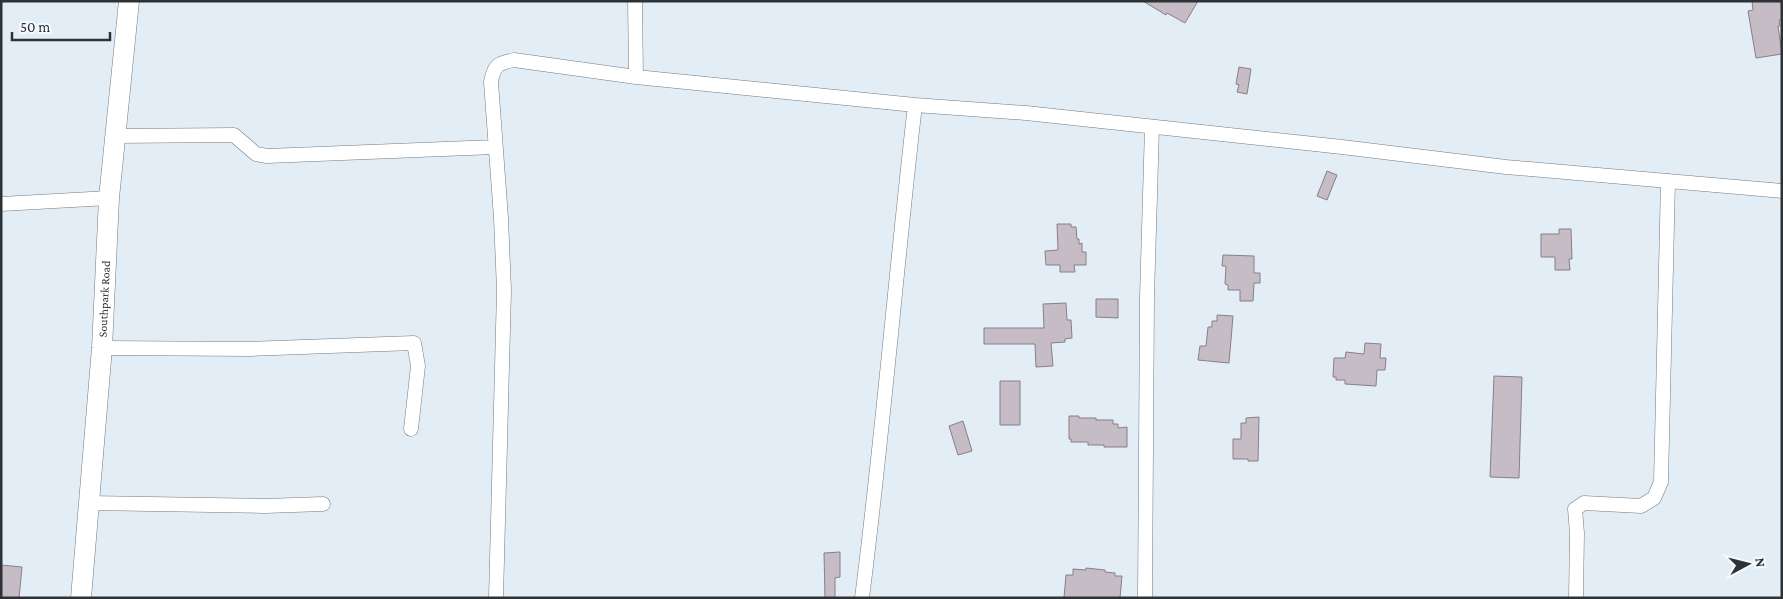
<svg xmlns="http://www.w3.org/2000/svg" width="1783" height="599" font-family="'Crimson Pro',serif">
  <rect width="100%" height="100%" fill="#e3edf6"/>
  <!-- building -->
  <path fill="#c6bcc5" stroke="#887f87" d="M1143 1H1198L1185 23 1167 13 1166 15Z
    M1752 1H1781L1782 20H1779L1780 26H1778L1782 54 1756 58 1748 11 1753 10Z
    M1239 67 1251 69 1247 94 1237 92 1239 85 1236 84Z
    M1327 171 1337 175 1327 200 1317 196Z
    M1057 224H1071V227H1076L1077 239H1079V244L1082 243V252H1086V265H1074L1075 272H1060V265H1046L1045 251 1058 250Z
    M1559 229H1571L1572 259H1569L1570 270H1555V257H1541V234H1559Z
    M1223 255 1254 256V273H1260V283H1254L1253 301H1240V290H1228V285L1225 284 1226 266H1222Z
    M1096 299H1118V318L1096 317Z
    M1066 303 1067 320H1071L1072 338 1065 339V342L1051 343 1053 366 1036 367 1035 344H984V328H1044L1043 304Z
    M1217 315 1233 316 1229 363 1198 360 1200 346H1206L1208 327H1212V321H1217Z
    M1365 343 1381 344 1380 358H1386L1385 370H1377L1376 386 1345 384V380H1336V377H1333L1334 358H1345L1346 352 1364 354Z
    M1494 376 1522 377 1519 478 1490 477Z
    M1000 381H1020V425H1000Z
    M1069 416H1079V418H1096V420H1113V424H1118V428L1127 427V447H1104V445H1088V442H1071V439H1069Z
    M1259 417 1258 461H1248V459H1233V439H1241V423H1246V418Z
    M963 421 972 451 958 455 949 426Z
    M840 552V577L835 578V598H825L824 553Z
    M1 565 22 567 19 598H1Z
    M1086 568 1105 570V572L1115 573V576H1122L1120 598H1064L1066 575H1073V569L1086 570Z"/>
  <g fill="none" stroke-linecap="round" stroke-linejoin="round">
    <defs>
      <path id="street" d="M636 77 915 105
        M115 136 234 135 256 154 267 156 495 147
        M1 204 109 198
        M102 348 250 349 414 343 418 366 411 429
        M89 503 265 506 323 504
        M496 598 504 290 501 218 491 82C494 65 498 63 514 60L636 77 635 1
        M862 598C883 434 896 269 915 105L1026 113 1342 147 1506 167 1782 191
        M1145 598 1147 297 1152 127
        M1576 598 1577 533 1575 509 1584 503 1641 506 1654 498 1661 482 1668 181"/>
      <g id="secondary">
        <path id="s1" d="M81 598 102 348 109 198 129 1"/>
      </g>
    </defs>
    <!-- street casing -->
    <use href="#street" stroke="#727a82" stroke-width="15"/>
    <!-- secondary casing -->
    <use href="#secondary" stroke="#727a82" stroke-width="21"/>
    <!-- street -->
    <use href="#street" stroke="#fff" stroke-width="14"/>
    <!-- secondary -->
    <use href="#secondary" stroke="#fff" stroke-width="20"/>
  </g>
  <g text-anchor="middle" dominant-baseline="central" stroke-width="4.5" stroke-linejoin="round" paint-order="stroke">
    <!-- street labels -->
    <g font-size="12" fill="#2e3235" stroke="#f4faff">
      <text stroke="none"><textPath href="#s1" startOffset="300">Southpark Road</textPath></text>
    </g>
  </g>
  <!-- border -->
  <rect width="1783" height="599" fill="none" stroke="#2e3235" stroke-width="5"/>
  <!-- north arrow -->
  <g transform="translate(1748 564) rotate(83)" stroke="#f4faff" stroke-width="4" paint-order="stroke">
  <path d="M0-4L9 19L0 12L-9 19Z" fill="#2e3235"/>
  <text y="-8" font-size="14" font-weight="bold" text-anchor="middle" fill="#2e3235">N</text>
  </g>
  <!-- scale -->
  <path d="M12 32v8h98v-8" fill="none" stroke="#2e3235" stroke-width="2.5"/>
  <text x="20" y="32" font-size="15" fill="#2e3235" stroke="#f4faff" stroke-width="4" paint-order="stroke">50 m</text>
</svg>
